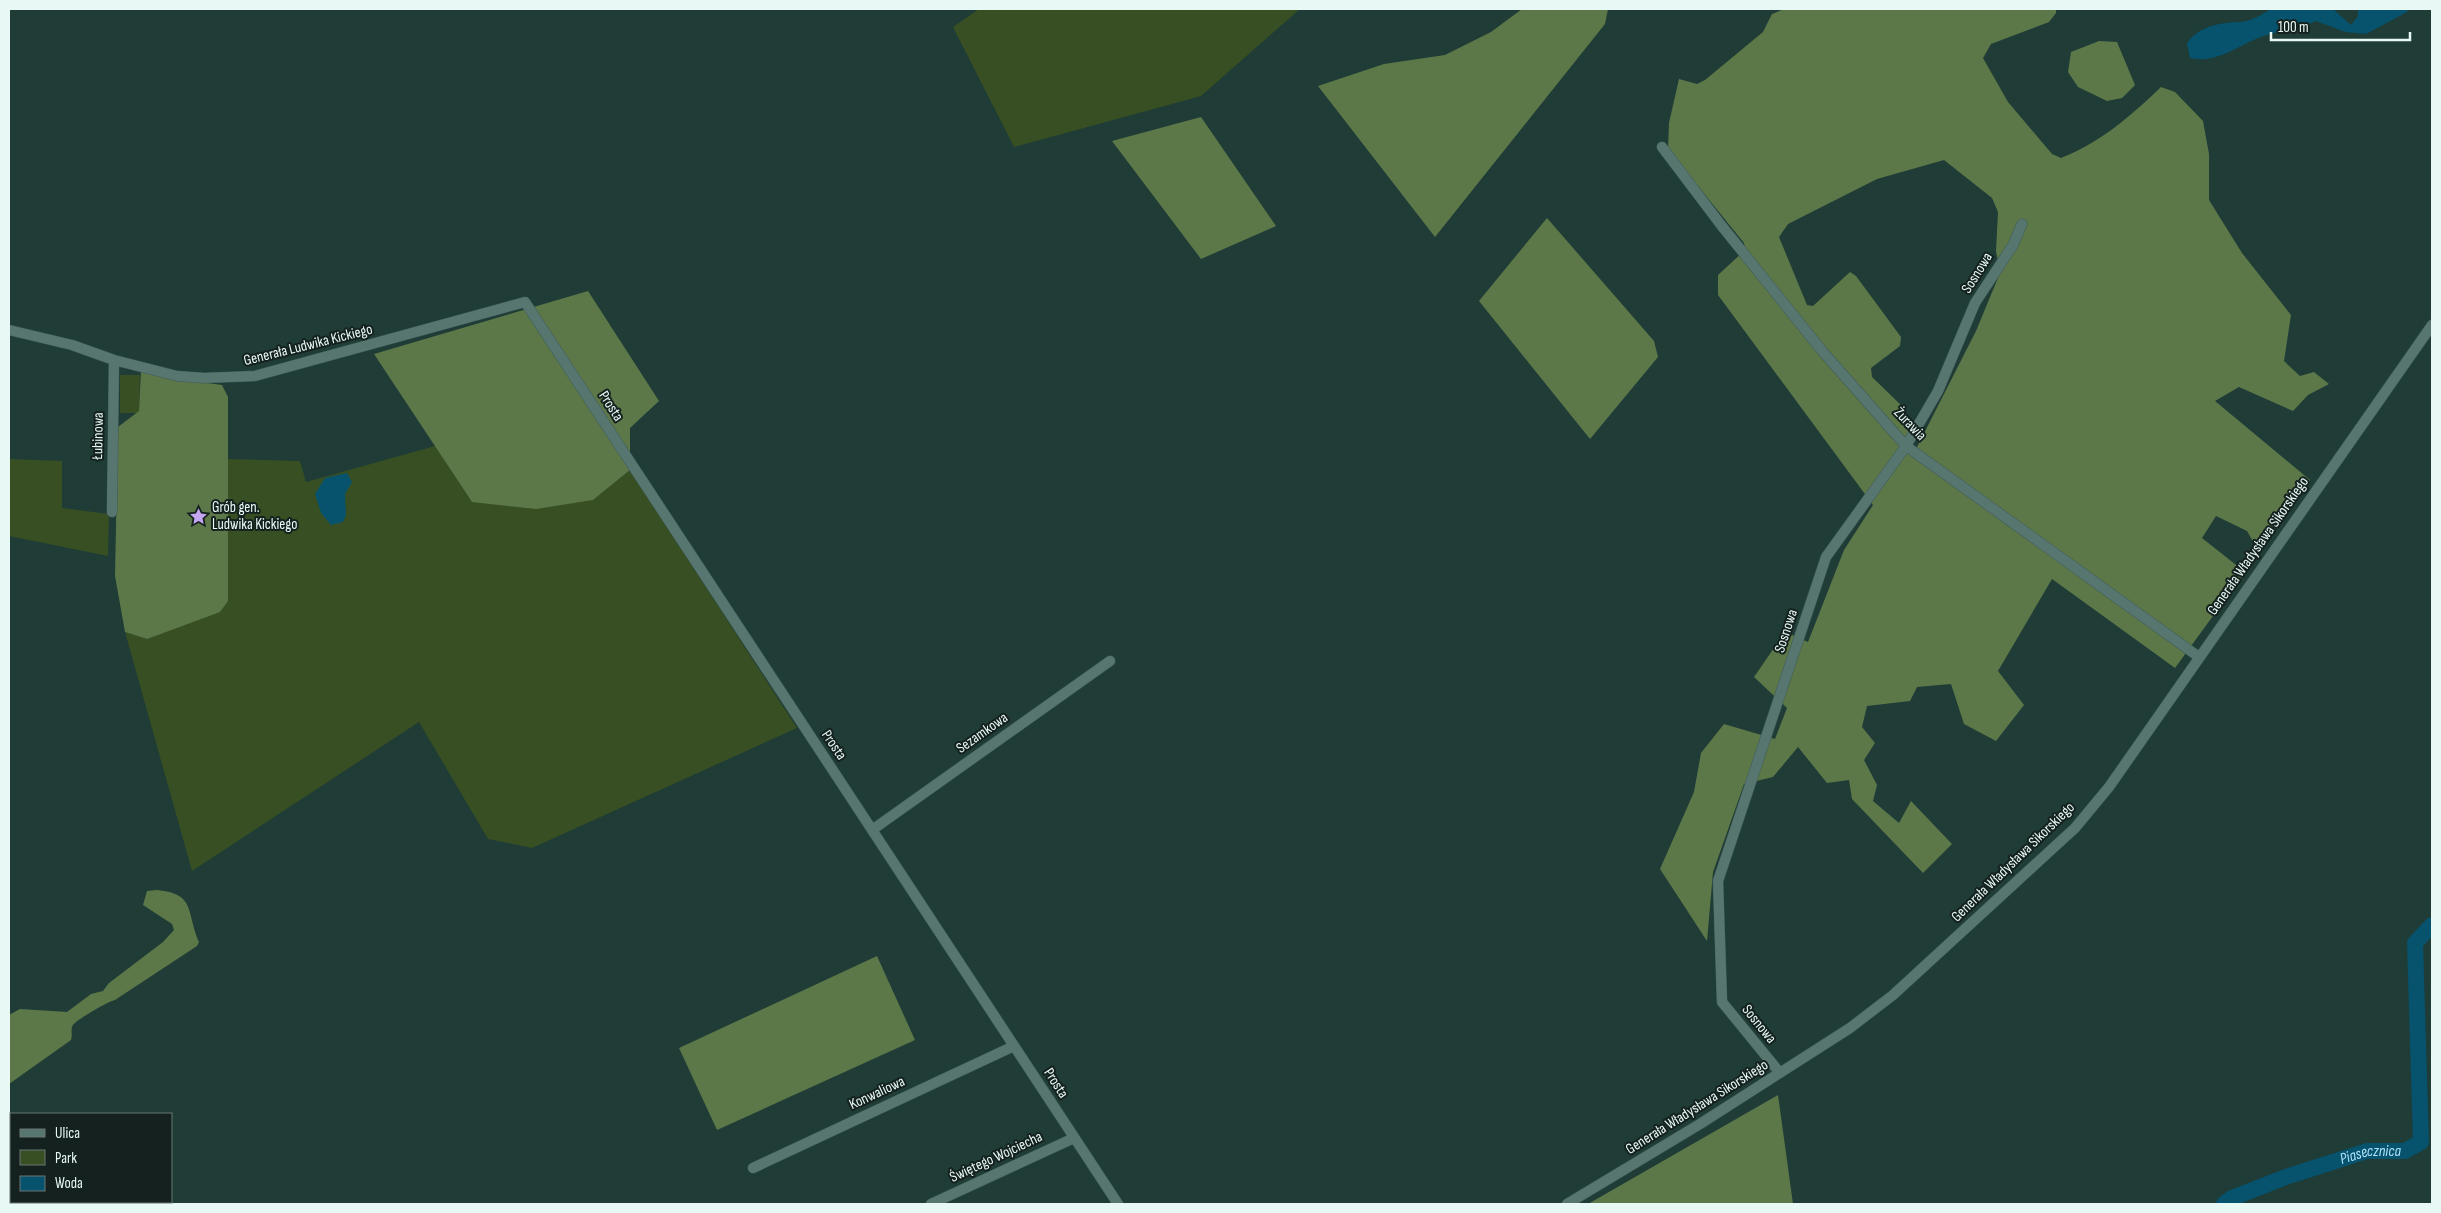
<svg xmlns="http://www.w3.org/2000/svg" width="2441" height="1213" font-family="'Sofia Sans Condensed',sans-serif">
  <rect width="100%" height="100%" fill="#1f3c37"/>
  <!-- green -->
  <path fill="#374f22" d="M979 9H1300L1201 96 1014 147 953 27Z
    M120 375H140L139 413H120Z
    M435 446 472 502 593 500 630 470 797 728 532 848 488 839 419 722 192 871 125 632 147 639 228 601V459L300 461 306 482Z
    M9 459 62 461V508L109 514 108 556 9 536Z"/>
  <!-- forest -->
  <path fill="#5d7848" fill-rule="evenodd" d="M1522 9H1608L1605 24 1435 237 1318 86 1384 64 1445 55 1491 32Z
    M1784 9H2056V13L2049 22 1991 44 1983 58 2008 102 2052 154 2061 158C2100 143 2132 115 2161 87L2175 92 2203 121 2209 154V200L2242 253 2291 315 2284 361 2300 376 2314 372 2329 384 2308 395 2293 411 2239 387 2215 401 2310 480 2259 552 2247 531 2216 516 2202 538 2245 572 2175 668 2052 579 1998 671 2024 705 1996 741 1964 724 1951 684 1917 687 1910 701 1867 706 1862 727 1875 743 1864 760 1877 785 1873 801 1899 823 1911 801 1952 844 1923 873 1852 799 1849 780 1827 783 1798 747 1773 777 1744 784 1713 872 1707 941 1660 869 1694 792 1701 753 1724 724 1775 739 1787 708 1754 677 1785 632 1808 642 1844 550 1873 505 1718 295V275L1745 250 1744 243 1668 149 1669 123 1679 79 1697 84 1705 80 1763 32 1772 14ZM1944 160 1992 198 1998 212 1996 251 2000 273 1976 331 1914 453 1904 408 1872 377 1871 368 1900 346 1901 337 1856 276 1850 272 1813 306 1807 305 1779 237 1788 224 1877 179Z
    M2099 41 2117 42 2135 85 2122 98 2107 101 2078 87 2068 72 2071 52Z
    M1201 117 1276 226 1201 259 1112 141Z
    M1547 218 1654 341 1658 357 1590 439 1479 301Z
    M588 291 659 401 630 428V470L593 500 536 509 472 502 374 354Z
    M141 371 178 379 222 385 228 397V601L220 612 147 639 125 632 115 576 118 427 139 411Z
    M157 890C196 894 186 911 199 942L197 946 115 1000C109 1001 76 1020 73 1025 70 1029 73 1035 71 1040L9 1084V1015L20 1009 67 1012 91 994 103 991 109 983 163 942 174 930 172 924 143 905 147 891Z
    M877 956 915 1040 717 1130 679 1048Z
    M1778 1095 1793 1204H1588Z"/>
  <!-- water -->
  <path fill="#07526d" d="M2271 9H2333L2351 25 2358 16V9H2408L2407 12 2366 34 2345 32 2316 21C2300 28 2284 30 2267 35 2242 42 2218 65 2190 58L2187 43C2200 26 2218 23 2239 22 2250 22 2261 15 2271 9Z
    M347 473 352 482 345 494 346 515 343 522 331 525 321 513 315 494 325 478Z"/>
  <g fill="none" stroke-linecap="round" stroke-linejoin="round">
    <!-- river -->
    <path stroke="#07526d" stroke-width="16" id="s1" d="M2224 1204 2232 1198 2286 1177 2367 1151H2405L2421 1142 2415 943 2432 925"/>
    <defs>
      <path id="street" d="M1662 147 1721 225 1823 352 1906 446 2199 657
        M9 330 72 345 114 360 177 376 204 378 255 376 525 302 1118 1204
        M112 512 114 360
        M872 830 1110 661
        M1780 1073 1722 1002 1718 881 1826 557 1906 446 1938 391 1975 303 2013 245 2022 224
        M753 1168 1014 1046
        M931 1204 1074 1138
        M1567 1204 1700 1124 1850 1028 1893 995 2039 861 2075 828 2109 787 2432 325"/>
    </defs>
    <!-- street casing -->
    <use href="#street" stroke="#405b57" stroke-width="11"/>
    <!-- street -->
    <use href="#street" stroke="#577670" stroke-width="10"/>
  </g>
  <!-- icons -->
  <defs>
    <symbol id="sight-bare" viewBox="-9 -9 18 18"><path d="M0-6L1.8-2.2L6-1.7L2.9 1.2L3.7 5.4L0 3.3L-3.7 5.4L-2.9 1.2L-6-1.7L-1.8-2.2Z" fill="#c5a6f1" stroke="#14211e" stroke-width="2.5" paint-order="stroke"/></symbol>
  </defs>
  <g fill-rule="evenodd">
    <use href="#sight-bare" x="186" y="504" width="25" height="25"/>
  </g>
  <g text-anchor="middle" dominant-baseline="central" stroke-width="4" stroke-linejoin="round" paint-order="stroke">
    <!-- street labels -->
    <g font-size="15" fill="#e8f9f5" stroke="#14211e">
      <text transform="translate(1977 273) rotate(-58)">Sosnowa</text>
      <text transform="translate(308 345) rotate(-14)">Generała Ludwika Kickiego</text>
      <text transform="translate(611 406) rotate(57)">Prosta</text>
      <text transform="translate(1910 424) rotate(46)">Żurawia</text>
      <text transform="translate(98 436) rotate(-89)">Łubinowa</text>
      <text transform="translate(2258 546) rotate(-55)">Generała Władysława Sikorskiego</text>
      <text transform="translate(1786 631) rotate(-72)">Sosnowa</text>
      <text transform="translate(982 733) rotate(-35)">Sezamkowa</text>
      <text transform="translate(834 745) rotate(56)">Prosta</text>
      <text transform="translate(2013 862) rotate(-44)">Generała Władysława Sikorskiego</text>
      <text transform="translate(1759 1024) rotate(51)">Sosnowa</text>
      <text transform="translate(1056 1083) rotate(57)">Prosta</text>
      <text transform="translate(877 1093) rotate(-25)">Konwaliowa</text>
      <text transform="translate(1697 1107) rotate(-32)">Generała Władysława Sikorskiego</text>
      <text transform="translate(996 1157) rotate(-25)">Świętego Wojciecha</text>
    </g>
    <!-- poi labels -->
    <g font-size="15" fill="#e8f9f5" stroke="#14211e" text-anchor="start">
      <text x="212" y="507">Grób gen.<tspan x="212" dy="17">Ludwika Kickiego</tspan></text>
    </g>
    <!-- water labels -->
    <g font-size="16" font-style="italic" fill="#abe0fa" stroke="#14211e">
      <text stroke="none"><textPath href="#s1" startOffset="156">Piasecznica</textPath></text>
    </g>
  </g>
  <!-- border -->
  <rect width="2441" height="1213" fill="none" stroke="#e8f9f5" stroke-width="20"/>
  <!-- legend -->
  <rect x="10" y="1113" width="162" height="90" fill="#14211e" stroke="#697774"/>
  <rect x="20" y="1129" width="25" height="8" fill="#577670" stroke="#697774"/>
  <text x="55" y="1138" font-size="15" fill="#e8f9f5">Ulica</text>
  <rect x="20" y="1150" width="25" height="15" fill="#374f22" stroke="#697774"/>
  <text x="55" y="1163" font-size="15" fill="#e8f9f5">Park</text>
  <rect x="20" y="1176" width="25" height="15" fill="#07526d" stroke="#697774"/>
  <text x="55" y="1188" font-size="15" fill="#e8f9f5">Woda</text>
  <!-- scale -->
  <path d="M2271 32v8h139v-8" fill="none" stroke="#e8f9f5" stroke-width="2.5"/>
  <text x="2278" y="32" font-size="15" fill="#e8f9f5" stroke="#14211e" stroke-width="4" paint-order="stroke">100 m</text>
</svg>
